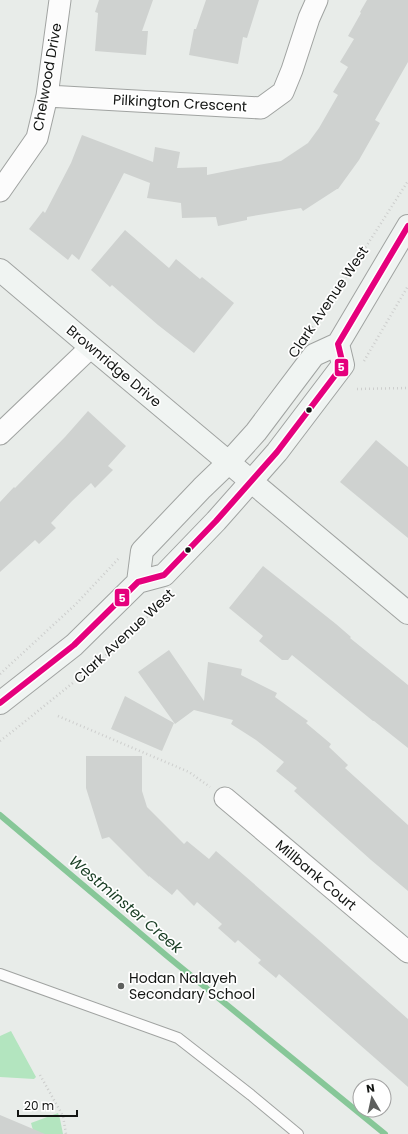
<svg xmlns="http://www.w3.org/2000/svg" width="408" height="1134" font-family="Poppins,sans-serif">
  <rect width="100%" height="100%" fill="#e8ece9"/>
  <!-- green -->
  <path fill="#b3e5bf" d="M11 1031 36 1077 34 1079 0 1077V1036Z
    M58 1113 60 1119 63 1134H34L31 1123Z"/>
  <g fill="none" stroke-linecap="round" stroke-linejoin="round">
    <!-- stream -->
    <path stroke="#87c798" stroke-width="6" d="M0 815 167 956 385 1134"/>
  </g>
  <!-- building -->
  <path fill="#cfd2d0" d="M99 0H153L142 31H148L146 55 95 51 98 13 95 12Z
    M206 0H259L247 38 243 37 238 64 189 55 194 29H196Z
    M367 0H408V62L375 120 380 123 359 160 338 189H337L303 211 301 208 247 217V220L218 226 216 217 182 218 181 203 147 198 150 183 124 173 79 260 72 254 68 260 29 229 43 211 45 213 71 163 82 135 153 162 155 147 180 152 177 168 207 167V175L242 168 281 161 308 143 319 128 338 95 333 92 348 67 340 62 354 39 348 36 361 13 360 12Z
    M125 230 169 268 176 259 200 279 202 277 234 303 194 353 158 325 112 285 110 287 91 270Z
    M88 411 126 446 108 466 113 470 95 488 91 483 72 501 51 523 56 528 39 544 35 540 0 572V502L14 487 15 488 65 437Z
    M376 440 408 467V538L340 482Z
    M263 566 336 624 351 637 350 638 408 685V748L374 721H373L292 655 288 660H282L259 641 263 636 229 608Z
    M169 650 204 701 208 662 242 669 241 675 277 693 275 697 308 721 306 723 331 744 329 747 348 765 345 768 408 825V891L371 860 294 791 297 788 276 771 284 762 256 740 231 724 233 720 194 710 175 724 138 672Z
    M125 696 174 723 162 751 111 729Z
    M86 756H142V791L147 807 184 844 187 841 209 859 216 851 320 941 408 1019V1087L279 974 276 978 258 963 261 960 238 940 235 943 218 928 222 924 197 902 194 906 177 889 172 895 149 876V877L109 837 102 839 86 788Z
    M0 1115 45 1134H0Z"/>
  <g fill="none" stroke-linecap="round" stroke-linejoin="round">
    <defs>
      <path id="lane" d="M0 974 178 1038 251 1095 298 1134"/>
      <path id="street" d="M47 96 261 108 283 92 292 70 309 18 317 0
        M0 191 37 138 47 96 60 0
        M0 434 91 347
        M225 798 408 952"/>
      <path id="secondary" d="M0 270 91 347 408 613
        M138 582 142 551 202 488 228 463 256 432 314 355 338 344 408 226
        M0 703 74 645 138 582 164 575 216 521 277 452 343 365 338 344"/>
    </defs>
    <!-- lane casing -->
    <use href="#lane" stroke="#a0a3a1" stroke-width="12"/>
    <!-- street casing -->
    <use href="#street" stroke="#a0a3a1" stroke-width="23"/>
    <!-- secondary casing -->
    <use href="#secondary" stroke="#a0a3a1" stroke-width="24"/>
    <!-- path -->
    <path stroke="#cdcecd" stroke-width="2.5" stroke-dasharray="1 3" stroke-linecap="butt" d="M308 334 353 267 408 181
      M364 361 408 286
      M357 389 408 388
      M0 674 76 604 120 557
      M58 716 189 772 210 787
      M0 741 13 731 94 666 156 609 168 596
      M40 1075 63 1116 66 1134"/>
    <!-- lane -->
    <use href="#lane" stroke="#fcfcfc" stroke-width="10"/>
    <!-- street -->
    <use href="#street" stroke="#fcfcfc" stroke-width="21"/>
    <!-- secondary -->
    <use href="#secondary" stroke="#f0f4f2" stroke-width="22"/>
    <defs>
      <path id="bus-1" d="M0 703 74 645 138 582 164 575 216 521 277 452 343 365 338 344 408 226"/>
    </defs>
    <!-- bus-1 casing -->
    <use href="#bus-1" stroke="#fff" stroke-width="9"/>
    <!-- bus-1 -->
    <use href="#bus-1" stroke="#e5007d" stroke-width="6"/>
  </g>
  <!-- markers -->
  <g fill="#131513" stroke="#fff" stroke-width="1.5">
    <circle cx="309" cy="410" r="3.5"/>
    <circle cx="188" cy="550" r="3.5"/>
  </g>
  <circle fill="#5e605e" stroke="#fff" stroke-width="1.5" cx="121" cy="986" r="4"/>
  <g text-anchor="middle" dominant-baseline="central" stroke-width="3.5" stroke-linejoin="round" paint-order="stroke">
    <!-- street labels -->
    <g font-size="14" fill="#131513" stroke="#fff">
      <text transform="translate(47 77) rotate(-80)">Chelwood Drive</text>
      <text transform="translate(180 103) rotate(3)">Pilkington Crescent</text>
      <text transform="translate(328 302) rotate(-56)">Clark Avenue West</text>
      <text transform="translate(114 366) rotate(40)">Brownridge Drive</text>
      <text transform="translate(124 636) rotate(-43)">Clark Avenue West</text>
      <text transform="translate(316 875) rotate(40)">Millbank Court</text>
    </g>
    <!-- poi labels -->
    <g font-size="14" fill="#131513" stroke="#fff" text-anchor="start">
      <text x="129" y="978">Hodan Nalayeh<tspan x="129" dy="16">Secondary School</tspan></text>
    </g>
    <!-- water labels -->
    <g font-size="15" font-style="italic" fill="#193e24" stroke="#fff">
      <text transform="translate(126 904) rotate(40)">Westminster Creek</text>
    </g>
  </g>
  <g stroke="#fff" stroke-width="1.5">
    <rect x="334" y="358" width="15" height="19" rx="4" fill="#e5007d"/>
    <rect x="114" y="588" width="16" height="19" rx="4" fill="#e5007d"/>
  </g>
  <g font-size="11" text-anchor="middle" font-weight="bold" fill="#fff">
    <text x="341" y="371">5</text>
    <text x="122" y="602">5</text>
  </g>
  <!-- north arrow -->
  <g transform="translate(372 1098) rotate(351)"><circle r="19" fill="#ffffff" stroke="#a1a1a1"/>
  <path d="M0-3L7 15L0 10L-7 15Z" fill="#5e605e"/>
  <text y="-6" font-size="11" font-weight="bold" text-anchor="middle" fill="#131513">N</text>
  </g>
  <!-- scale -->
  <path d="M18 1110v6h59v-6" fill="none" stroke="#131513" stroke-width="2"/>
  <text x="24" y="1110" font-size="12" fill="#131513" stroke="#ffffff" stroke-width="3" paint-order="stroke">20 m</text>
</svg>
